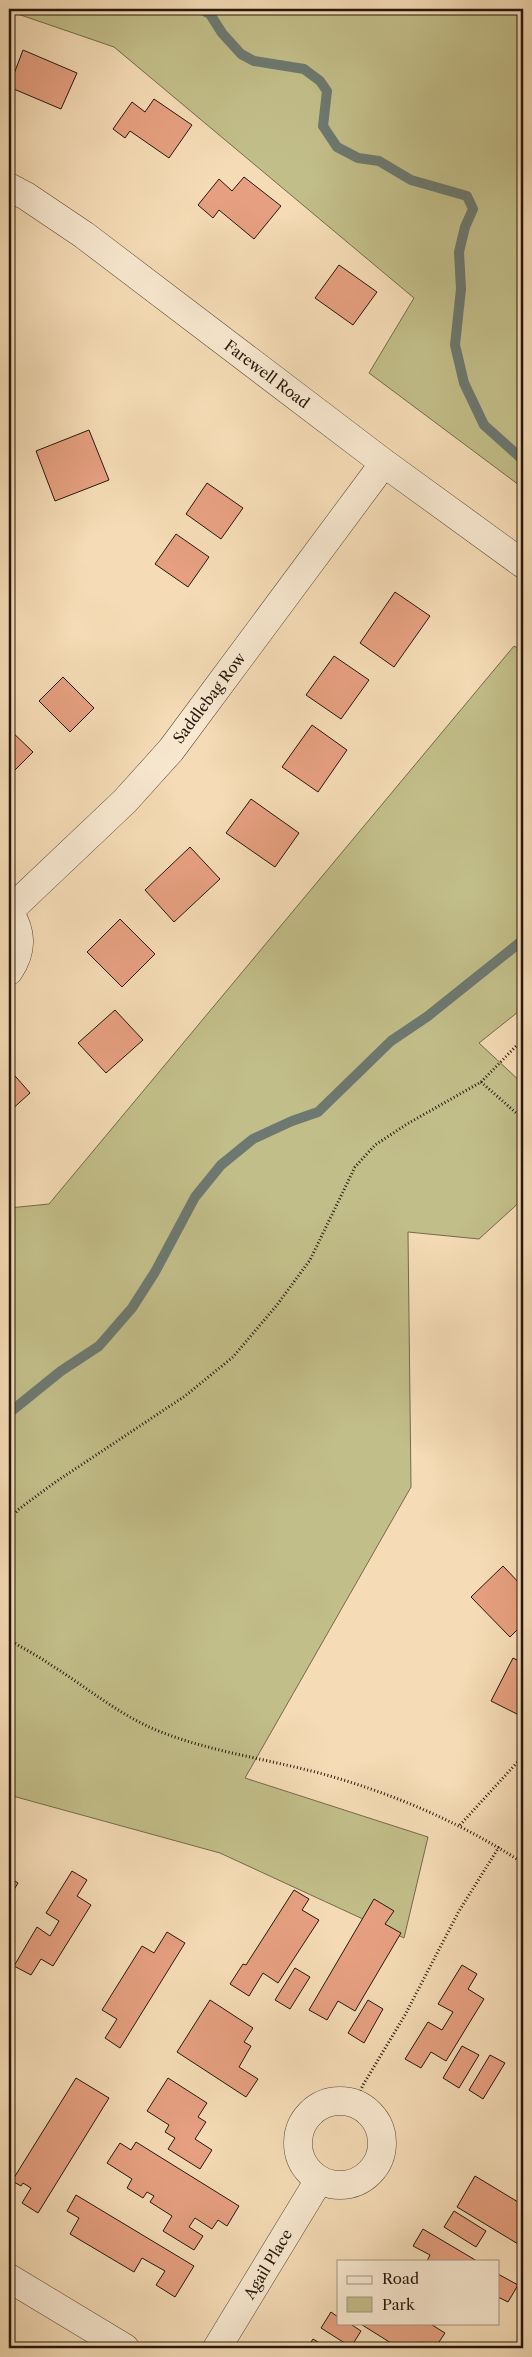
<svg xmlns="http://www.w3.org/2000/svg" width="532" height="2357" font-family="'Libre Caslon Text',serif">
  <rect width="100%" height="100%" fill="#f5dcb6"/>
  <filter id="stains"><feTurbulence type="fractalNoise" baseFrequency=".004" numOctaves="4"/><feColorMatrix values="0 0 0 0 .2 0 0 0 0 .09 0 0 0 0 .02 0 0 0 .5 -.17"/></filter>
  <radialGradient id="worn" r=".72"><stop offset=".6" stop-color="#630" stop-opacity="0"/><stop offset="1" stop-color="#630" stop-opacity=".3"/></radialGradient>
  <!-- green -->
  <path fill="#c2be89" stroke="#746a4a" d="M9 9H523V488L369 373 414 298 114 47 9 11Z
    M514 646 523 651V1008L479 1043 523 1084V1199L479 1239 408 1232 411 1487 245 1778 428 1837 404 1938 220 1853 9 1795V1208L49 1204Z"/>
  <g fill="none" stroke-linecap="round" stroke-linejoin="round">
    <!-- stream -->
    <path stroke="#6d7970" stroke-width="10" d="M200 9 210 14 222 33 241 54 254 61 304 69 320 81 327 91 323 126 337 147 358 158 379 161 411 180 467 196 473 209 465 227 459 252 461 289 455 345 464 383 484 425 523 460
      M9 1413 61 1371 99 1346 132 1308 155 1272 195 1197 221 1165 253 1139 292 1121 318 1112 391 1041 428 1016 523 940"/>
  </g>
  <!-- building -->
  <path fill="#e6a081" stroke="#27170c" d="M23 50 77 73 61 109 9 87Z
    M154 99 192 125 169 158 130 131 125 138 113 129 132 102 145 112Z
    M244 177 281 206 254 239 219 210 213 218 198 205 219 179 232 191Z
    M339 265 377 292 353 325 315 298Z
    M89 430 109 480 55 501 36 451Z
    M207 483 243 508 221 539 186 514Z
    M176 534 209 557 188 587 155 564Z
    M395 592 430 616 394 667 360 643Z
    M334 656 369 680 341 719 306 695Z
    M63 677 94 708 70 732 39 701Z
    M312 725 347 750 318 792 282 767Z
    M9 729 33 752 9 776Z
    M251 799 299 833 275 867 226 833Z
    M190 847 220 879 174 922 145 890Z
    M120 919 155 954 122 987 87 952Z
    M115 1010 143 1040 106 1073 78 1043Z
    M9 1069 30 1093 9 1112Z
    M503 1566 523 1587V1624L510 1637 471 1597Z
    M513 1658 523 1663V1717L491 1701Z
    M72 1871 87 1880 77 1896 91 1905 53 1966 41 1959 31 1975 14 1966 37 1927 50 1936 59 1921 46 1913Z
    M9 1877 18 1883 9 1898Z
    M294 1890 309 1899 302 1910 319 1920 278 1983 263 1973 249 1996 230 1984 243 1964 246 1965Z
    M374 1899 394 1911 385 1924 401 1933 355 2011 338 2001 327 2020 309 2010Z
    M167 1932 185 1943 120 2048 105 2038 117 2019 102 2010 142 1946 154 1953Z
    M9 1937 15 1941 9 1951Z
    M462 1965 477 1974 468 1989 484 1999 446 2061 431 2052 421 2068 405 2059 428 2022 442 2030 453 2012 438 2004Z
    M295 1968 310 1977 290 2009 275 2000Z
    M210 2000 253 2028 244 2042 251 2046 239 2067 258 2079 246 2097 177 2052Z
    M368 2000 383 2009 364 2043 348 2033Z
    M9 2043 14 2046 9 2054Z
    M462 2046 479 2055 459 2088 443 2078Z
    M490 2055 505 2063 483 2099 469 2090Z
    M76 2078 109 2098 38 2213 22 2203 31 2188 23 2183 21 2186 12 2181Z
    M168 2078 207 2103 198 2117 206 2122 195 2139 212 2150 200 2169 168 2149 175 2138 165 2132 169 2125 147 2111Z
    M136 2142 239 2206 227 2226 218 2220 212 2229 195 2218 189 2227 203 2236 194 2250 163 2231 172 2216 150 2202 154 2196 147 2192 143 2198 127 2188 132 2179 107 2163 120 2143 131 2150Z
    M475 2176 523 2205V2247L457 2207Z
    M76 2195 194 2266 175 2297 156 2285 165 2271 142 2258 134 2272 70 2234 79 2218 67 2211Z
    M454 2211 486 2231 476 2247 444 2227Z
    M423 2229 477 2261H427L430 2255 413 2246Z
    M498 2274 518 2285 508 2302 498 2297Z
    M331 2312 338 2317V2323H349L361 2331 351 2347 321 2328Z
    M359 2323H429L445 2333 435 2348 422 2342 418 2348H399Z
    M313 2339 328 2348H307Z"/>
  <g fill="none" stroke-linecap="round" stroke-linejoin="round">
    <defs>
      <path id="minor" d="M9 187 26 196 84 235 384 463 523 564
        M9 911 125 801 171 750 384 463
        M9 911C22 932 23 950 9 971
        M298 2143a42 42 0 1 1 84 0a42 42 0 1 1-84 0Z
        M9 2278 125 2348
        M217 2348 319 2180"/>
    </defs>
    <!-- minor casing -->
    <use href="#minor" stroke="#5a4836" stroke-width="29"/>
    <!-- path -->
    <path stroke="#27170c" stroke-width="3" stroke-dasharray="1 2.5" stroke-linecap="butt" d="M481 1082 523 1119
      M9 1520 19 1509 54 1483 185 1396 233 1357 277 1305 310 1260 355 1167 375 1145 407 1124 481 1082 523 1039
      M9 1640C23 1648 38 1656 51 1665 88 1688 120 1716 161 1732 215 1753 274 1760 330 1776 399 1796 463 1824 523 1863
      M460 1825 523 1756
      M355 2104 363 2085 405 2015 459 1911 499 1847"/>
    <!-- minor -->
    <use href="#minor" stroke="#f8e8d0" stroke-width="28"/>
  </g>
  <g text-anchor="middle" dominant-baseline="central" stroke-width="4.5" stroke-linejoin="round" paint-order="stroke">
    <!-- street labels -->
    <g font-size="15" fill="#27170c" stroke="#f8e8d0">
      <text transform="translate(267 374) rotate(37)">Farewell Road</text>
      <text transform="translate(209 698) rotate(-53)">Saddlebag Row</text>
      <text transform="translate(268 2264) rotate(-59)">Agail Place</text>
    </g>
  </g>
  <!-- margin -->
  <rect width="532" height="2357" fill="none" stroke="#f5dcb6" stroke-width="30"/>
  <rect x="10" y="10" width="512" height="2337" fill="none" stroke="#27170c" stroke-width="2.5"/>
  <rect x="15" y="15" width="502" height="2327" fill="none" stroke="#27170c"/>
  <!-- legend -->
  <rect x="337" y="2260" width="162" height="65" fill="#f8e8d0" stroke="#a49482"/>
  <rect x="347" y="2276" width="25" height="8" fill="#f8e8d0" stroke="#a49482"/>
  <text x="382" y="2284" font-size="15" fill="#27170c">Road</text>
  <rect x="347" y="2297" width="25" height="15" fill="#c2be89" stroke="#a49482"/>
  <text x="382" y="2310" font-size="15" fill="#27170c">Park</text>
  <rect width="100%" height="100%" filter="url(#stains)"/>
  <rect width="100%" height="100%" fill="url(#worn)"/>
</svg>
